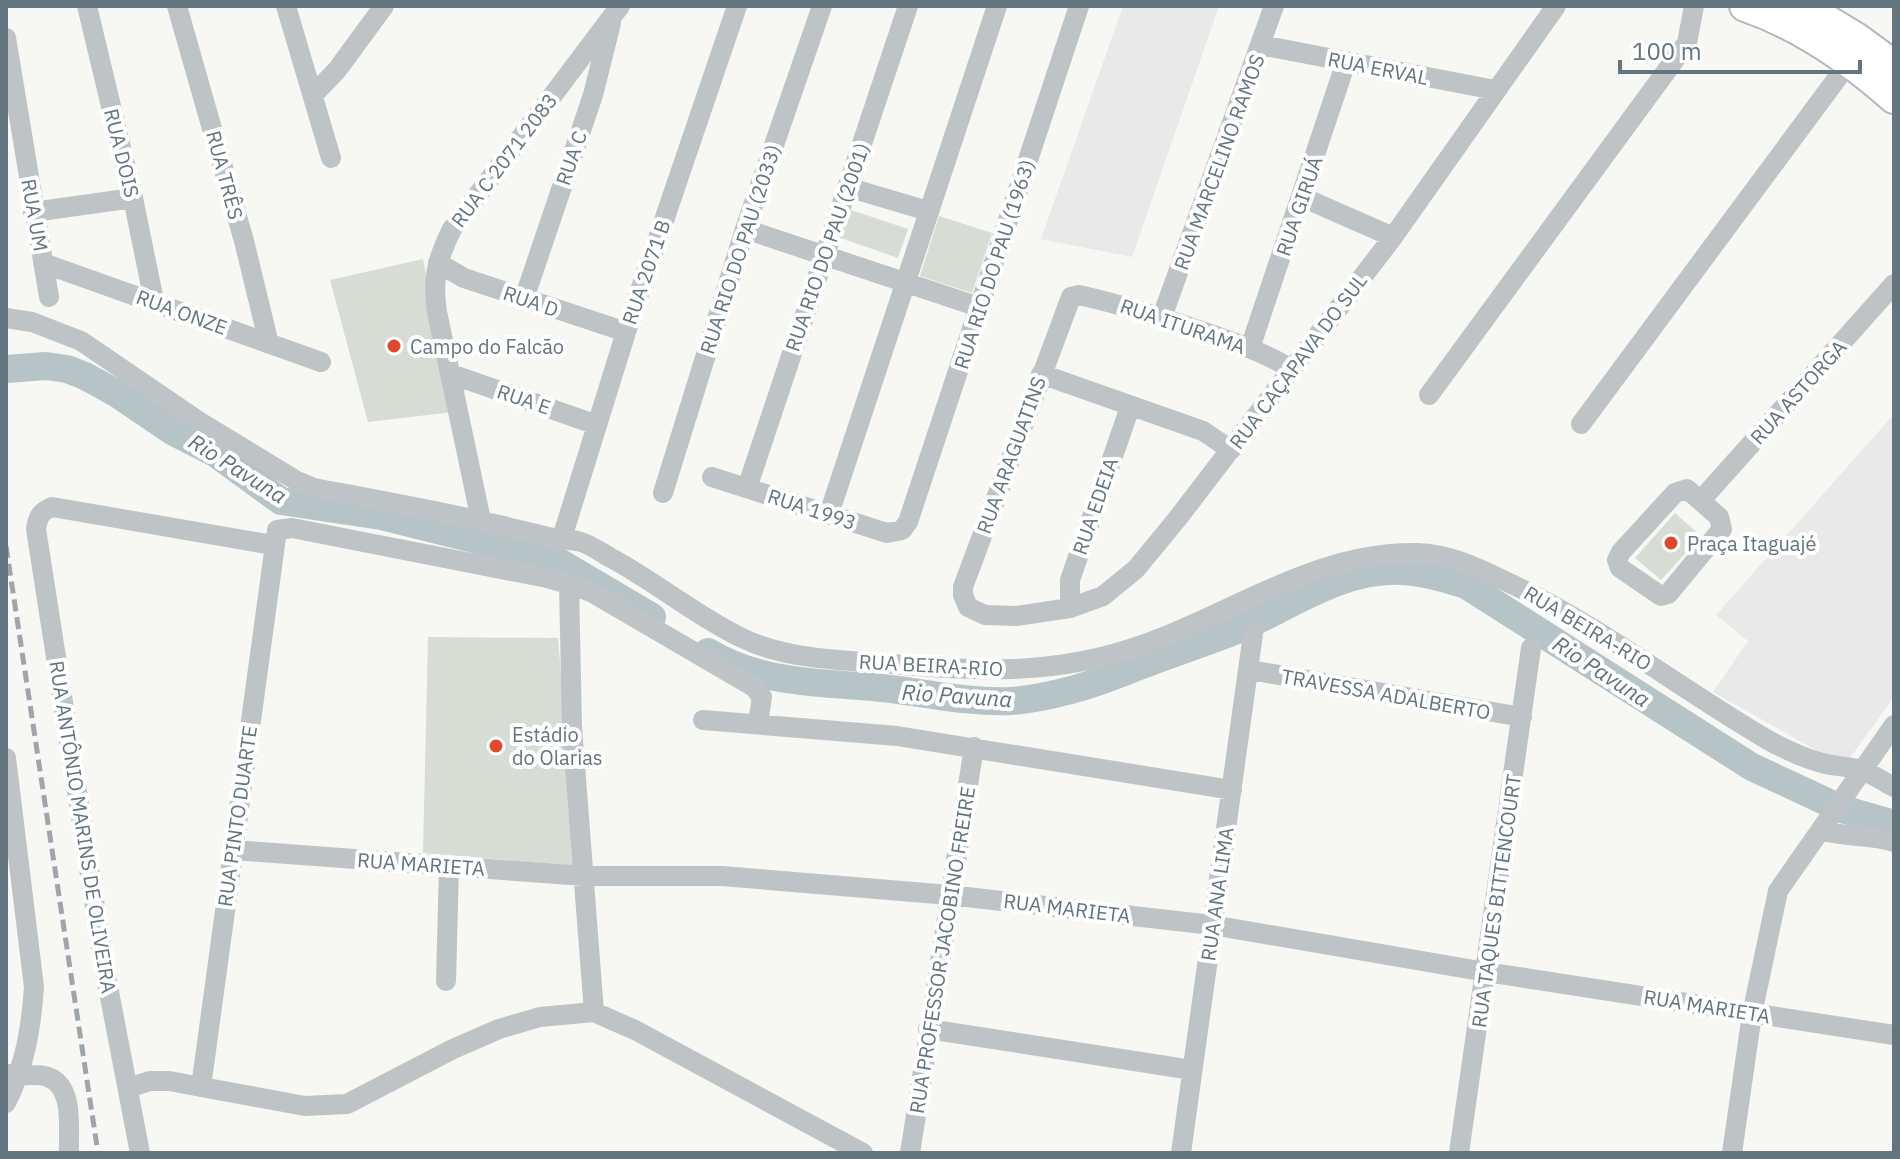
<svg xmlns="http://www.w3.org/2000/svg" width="1900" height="1159" font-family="'IBM Plex Sans',sans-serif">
  <rect width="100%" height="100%" fill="#f7f7f4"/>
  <!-- built -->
  <path fill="#e8e9e8" d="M1123 6H1219L1132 257 1041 239Z
    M1894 414V697L1844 766 1713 692 1748 641 1716 615Z"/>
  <!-- park -->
  <path fill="#d7dcd4" d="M851 210 908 229 898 258 841 238Z
    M939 216 992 233 972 293 920 276Z
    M423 259 453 412 368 422 330 280Z
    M1675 513 1701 536 1661 580 1635 558Z
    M428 637 558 638 577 866 423 853Z"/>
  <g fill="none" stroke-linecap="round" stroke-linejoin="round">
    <!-- river -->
    <path stroke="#b6c4c7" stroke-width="28" d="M6 369 46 366 67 369 85 376 116 393 172 431 215 453 281 501 381 516 554 559 652 617
      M708 652C757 682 816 683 872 687 919 691 964 703 1011 701 1030 700 1052 695 1071 690 1096 684 1121 673 1145 664 1176 652 1207 642 1237 630 1289 607 1342 568 1401 571 1424 572 1444 578 1466 585L1752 767 1842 809 1894 824"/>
    <defs>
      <path id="primary" d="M1745 6C1801 25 1850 59 1894 98
        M1803 6 1856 38 1894 66"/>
    </defs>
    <!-- primary casing -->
    <use href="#primary" stroke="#b2b8bb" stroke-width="34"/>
    <!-- minor -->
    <path stroke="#bec3c6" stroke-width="20" d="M87 6 133 198 154 301
      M177 6 244 241 269 344
      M286 6 331 158
      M6 38 49 297
      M1261 45 1495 90
      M313 95 337 70 384 6
      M847 187 928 211
      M1302 197 1393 237
      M33 212 133 198
      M745 229 979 307
      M43 263 321 362
      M438 263 464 278 626 332
      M524 299 593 95 611 23
      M1162 317 1274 6
      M6 318 32 322 81 341 200 422 297 481 314 488C393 503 471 517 548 537 559 540 571 539 581 542 591 545 602 553 611 558 656 582 696 616 742 638 787 660 843 660 892 664 982 672 1059 675 1145 644 1235 612 1317 551 1417 553 1450 554 1476 567 1505 581 1598 624 1679 688 1768 740 1784 749 1803 758 1822 763 1836 767 1851 766 1864 771 1874 775 1884 782 1894 787
      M1250 348 1346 62
      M1291 369C1266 353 1238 344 1210 334 1167 319 1124 305 1079 295L1071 297 963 587V595L968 607 985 615 1016 616 1070 608 1103 596 1136 569 1178 518 1393 237 1556 6
      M451 374 597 425
      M1041 374 1203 431 1231 450
      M1429 395 1687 43 1694 6
      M1581 424 1850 61
      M712 477 887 533 902 530 908 522 1079 6
      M747 488 908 6
      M1687 489 1719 517 1722 529 1668 594 1661 596 1620 568 1617 560 1621 552 1675 493Z
      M663 493 745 229 822 6
      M1702 499 1894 284
      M829 514 997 6
      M481 520 437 312C432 279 437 259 452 229L620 6
      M561 541 626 332 737 6
      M569 584 572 727 594 1012
      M1070 608V580L1130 407
      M1250 670 1522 717
      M703 720 897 736 1232 790
      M6 758 34 987C31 1029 25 1066 6 1103
      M1821 830C1845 838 1870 834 1894 842
      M233 850 584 876H722L949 895 1212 925 1486 972 1894 1035
      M446 981 449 866
      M928 1029 1192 1070
      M10 1074C22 1077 36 1073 48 1077 75 1087 68 1129 69 1153
      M201 1087 277 530 292 528 547 578 569 584 593 593 754 687 762 697 758 723
      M128 1088 150 1081H169L305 1106 347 1104 453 1049 499 1029 540 1017 594 1012 635 1030 863 1153
      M140 1153 105 971 36 529C38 517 40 512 52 507L273 545
      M910 1153 974 747
      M1181 1153 1253 634
      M1459 1153 1531 648
      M1732 1153 1752 1014 1778 891 1894 725"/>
    <!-- primary -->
    <use href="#primary" stroke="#fff" stroke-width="30"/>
    <!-- rail -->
    <path stroke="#9ea6ab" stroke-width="5" stroke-dasharray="12 6" stroke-linecap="butt" d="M6 546 98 1153"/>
  </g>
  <!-- markers -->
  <g fill="#dd482f" stroke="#fff" stroke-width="3">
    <circle cx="394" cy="346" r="8"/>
    <circle cx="1671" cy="543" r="8"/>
    <circle cx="496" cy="746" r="8"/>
  </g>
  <g text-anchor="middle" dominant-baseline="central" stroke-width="8" stroke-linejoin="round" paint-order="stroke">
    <!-- street labels -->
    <g font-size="20" fill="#63757e" stroke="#fff">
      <text transform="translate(1378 68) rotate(11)">RUA ERVAL</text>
      <text transform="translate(122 153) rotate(76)">RUA DOIS</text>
      <text transform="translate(571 158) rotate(-71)">RUA C</text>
      <text transform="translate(504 160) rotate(-53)">RUA C 2071 2083</text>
      <text transform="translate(1219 162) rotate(-70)">RUA MARCELINO RAMOS</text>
      <text transform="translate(225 175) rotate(75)">RUA TRÊS</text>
      <text transform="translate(1299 206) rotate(-71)">RUA GIRUÁ</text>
      <text transform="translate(35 215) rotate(80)">RUA UM</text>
      <text transform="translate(827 247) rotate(-71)">RUA RIO DO PAU (2001)</text>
      <text transform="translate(740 249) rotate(-72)">RUA RIO DO PAU (2033)</text>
      <text transform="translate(994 264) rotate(-72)">RUA RIO DO PAU (1963)</text>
      <text transform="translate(646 272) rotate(-71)">RUA 2071 B</text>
      <text transform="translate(531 301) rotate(19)">RUA D</text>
      <text transform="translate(182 312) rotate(20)">RUA ONZE</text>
      <text transform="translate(1183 326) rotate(19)">RUA ITURAMA</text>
      <text transform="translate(1298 361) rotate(-53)">RUA CAÇAPAVA DO SUL</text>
      <text transform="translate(1798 392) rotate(-48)">RUA ASTORGA</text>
      <text transform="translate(524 399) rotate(19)">RUA E</text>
      <text transform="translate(1011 455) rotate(-70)">RUA ARAGUATINS</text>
      <text transform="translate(1095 506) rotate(-71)">RUA EDEIA</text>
      <text transform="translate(812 509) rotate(18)">RUA 1993</text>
      <text transform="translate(1588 628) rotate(31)">RUA BEIRA-RIO</text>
      <text transform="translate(931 665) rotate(3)">RUA BEIRA-RIO</text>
      <text transform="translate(1386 694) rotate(10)">TRAVESSA ADALBERTO</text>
      <text transform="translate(237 816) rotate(-82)">RUA PINTO DUARTE</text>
      <text transform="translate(83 827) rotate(81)">RUA ANTÔNIO MARINS DE OLIVEIRA</text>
      <text transform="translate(421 864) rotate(4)">RUA MARIETA</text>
      <text transform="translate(1217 894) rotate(-82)">RUA ANA LIMA</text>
      <text transform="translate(1496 901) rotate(-82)">RUA TAQUES BITTENCOURT</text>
      <text transform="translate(1067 908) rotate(7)">RUA MARIETA</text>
      <text transform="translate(942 950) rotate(-81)">RUA PROFESSOR JACOBINO FREIRE</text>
      <text transform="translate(1707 1006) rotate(9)">RUA MARIETA</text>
    </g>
    <!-- poi labels -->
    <g font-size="20" fill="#63757e" stroke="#fff" text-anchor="start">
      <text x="410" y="346">Campo do Falcão</text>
      <text x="1687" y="543">Praça Itaguajé</text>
      <text x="512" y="734">Estádio<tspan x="512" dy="23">do Olarias</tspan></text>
    </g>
    <!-- water labels -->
    <g font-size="22" font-style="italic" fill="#5e7479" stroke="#fff">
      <text transform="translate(238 468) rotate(32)">Rio Pavuna</text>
      <text transform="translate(1602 671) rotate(33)">Rio Pavuna</text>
      <text transform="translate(957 695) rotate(4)">Rio Pavuna</text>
    </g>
  </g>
  <!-- border -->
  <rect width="1900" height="1159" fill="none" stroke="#63757e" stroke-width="16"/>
  <!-- scale -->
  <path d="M1620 60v12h240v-12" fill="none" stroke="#63757e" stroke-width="4"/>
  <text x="1632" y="60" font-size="24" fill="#63757e" stroke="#ffffff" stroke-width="6" paint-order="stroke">100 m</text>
</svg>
